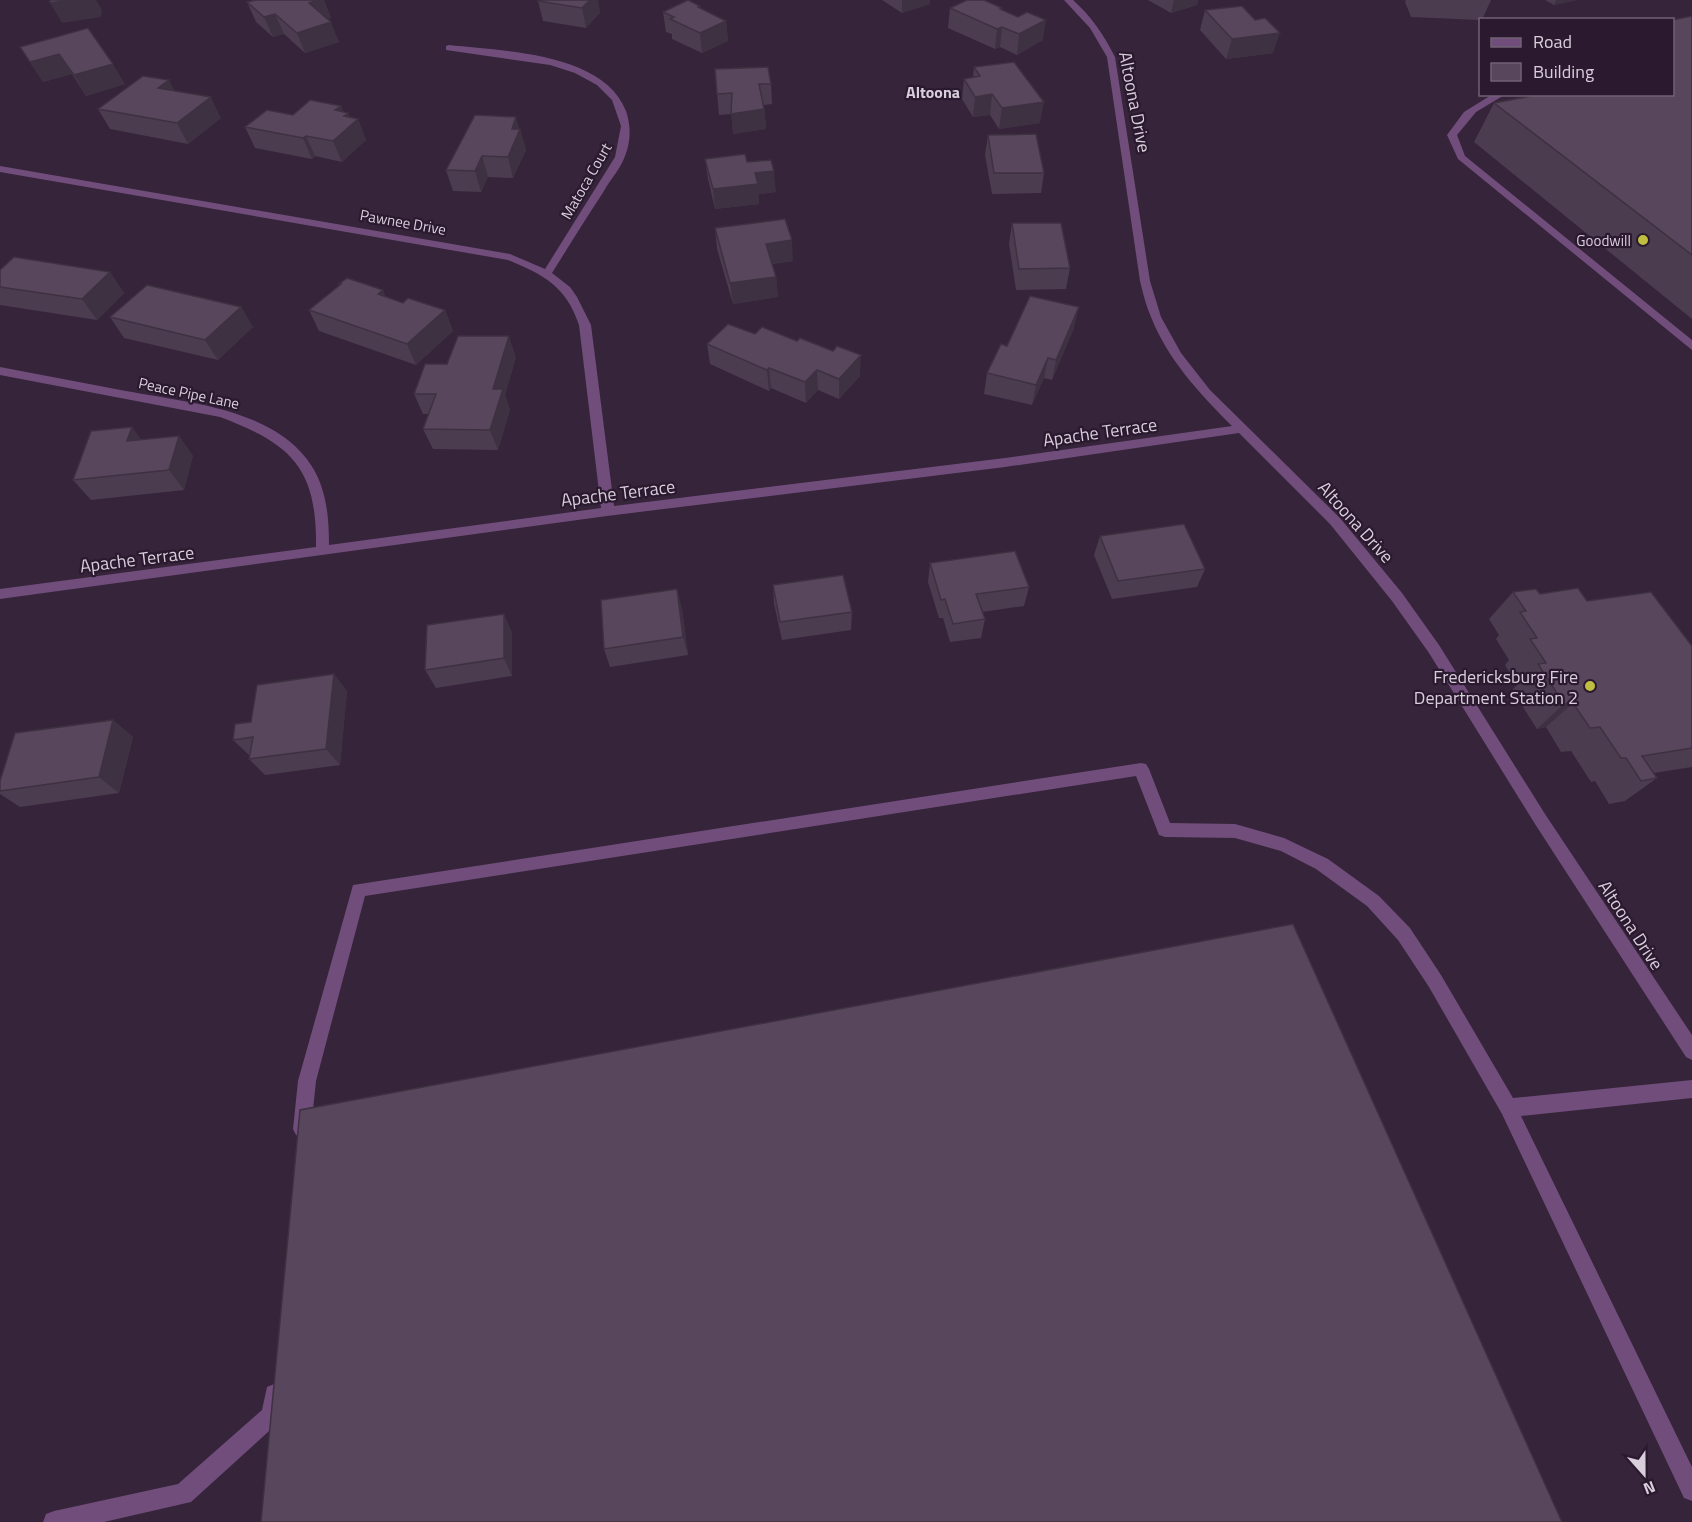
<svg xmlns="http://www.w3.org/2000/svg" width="1692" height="1522" font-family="'Titillium Web',sans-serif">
  <rect width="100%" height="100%" fill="#35243a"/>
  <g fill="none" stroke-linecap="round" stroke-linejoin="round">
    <!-- lane -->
    <path fill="#714d7b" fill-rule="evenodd" d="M1493 94H1506L1476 112 1457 135 1465 156 1692 340V350L1458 159 1447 135 1464 112Z
      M1141 763 1146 764 1149 769 1170 823 1235 824 1284 838 1328 859 1379 896 1410 928 1441 975 1513 1098 1692 1080V1098L1521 1116 1692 1467V1501L1684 1498 1502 1114 1429 987 1398 940 1367 906 1316 869 1281 851 1235 838 1165 837 1159 835 1136 776 365 896 316 1081 311 1129 308 1135 302 1138 296 1135 293 1129 298 1081 353 885Z
      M274 1384 281 1387 284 1394 279 1422 191 1502 104 1522H43L46 1514 54 1511 178 1484 262 1410 267 1387Z"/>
    <!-- street -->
    <path fill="#714d7b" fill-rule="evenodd" d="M1064 0H1073C1091 16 1104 35 1115 57L1150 281 1161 317 1181 353 1210 390 1340 518 1402 593 1439 645 1545 814 1692 1035V1060L1686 1057 1535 824 1429 653 1392 601 1330 524 1239 433 1005 467 607 516 0 599V589L316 547C317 467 291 444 220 417L0 375V367C42 375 84 383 126 391 184 402 267 408 306 458 326 483 329 514 329 545L601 508 579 325C566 286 544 275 508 260L0 172V166L510 254 545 269 615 157 621 126 612 100 597 85 575 73 550 65 446 50V46L449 45C502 51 603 52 626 111 631 126 631 141 625 156 621 168 610 180 604 191 586 218 569 246 552 273L570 287 577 297 591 325 614 506 1005 458 1232 426C1200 394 1168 360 1151 317 1146 306 1143 293 1140 281L1107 57 1090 28Z"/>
  </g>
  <!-- wall -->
  <path fill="#4c3c50" d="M256 0H324L331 18 328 19 339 42 305 53 284 34 273 37 256 22 247 2Z
    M598 0 600 13 586 28 543 21 538 1Z
    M882 0H930V4L902 13Z
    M1148 0H1198L1197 5 1171 13Z
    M1406 0H1491L1482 20H1480L1411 17 1405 2Z
    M1545 0H1577L1554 5Z
    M950 8H1002V10L1018 17 1043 40 1017 55 1000 47 995 49 948 28Z
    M701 9 726 21 728 41 702 53 672 39V34L666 32 663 12Z
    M1205 10 1273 53 1226 59 1200 30Z
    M1692 16V319L1474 142 1494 103 1672 94Z
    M20 47 125 84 86 96 72 74 43 82Z
    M974 67 1040 123 999 129 990 115 973 117 962 99 964 79 973 77Z
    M715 69 771 84 772 104 764 105 766 129 733 134 732 114 719 115Z
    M169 80 174 91 221 118 188 144 110 129 98 109Z
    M341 106 343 112 349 117 358 119 366 140 342 162 315 156 312 159 255 148 245 127 293 115Z
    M519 129H520L526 150 513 178 488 177 481 192 453 191 446 170Z
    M988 135 1044 173 1041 193 992 194 985 155Z
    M705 159 747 162 776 192 759 194V204L715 209 708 179Z
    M1012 223 1070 268 1066 289 1016 290 1009 244Z
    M715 228 793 261 772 264 776 277 778 297 733 304 717 249Z
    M0 270 110 272 124 293 97 320 0 305Z
    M339 284 403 303 445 310 453 331 416 365 319 331 309 310 340 285Z
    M241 307 253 327 218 360 124 338 110 317Z
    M1074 328 1052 380 1044 378 1032 405 984 394 987 373 1007 346Z
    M707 344 860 376 839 399 818 390 806 403 771 388 769 391 710 364Z
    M516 357 505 395 510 410 498 450 433 449 423 429 429 414H423L414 394 447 364Z
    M179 436 193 456 184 490 91 500 73 480 142 440Z
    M1100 536 1205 569 1197 587 1112 599 1094 555Z
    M930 563 1029 587 1024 606 982 612 985 619 981 638 950 642 943 618H939L928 582Z
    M773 585 852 612 851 630 782 640 774 604Z
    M1513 592 1540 594 1587 601 1692 646V767L1654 773 1657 778 1625 801 1609 804 1595 781 1591 782 1571 751 1561 752 1546 727 1537 729 1512 690 1517 685 1505 665 1509 660 1496 639 1499 635 1489 619Z
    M682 608 688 655 610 667 604 649Z
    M504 614 512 633V676L436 688 425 670Z
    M334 674 347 691 340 765 265 775 249 759 250 756 233 740 251 722Z
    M113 720 133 737 119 793 20 807 0 794V781Z"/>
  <!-- shaded-wall -->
  <path fill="#3e3141" d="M70 0H96L102 10 101 17 62 23 50 3Z
    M318 0H324L331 18 317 23 309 3Z
    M584 0H598L600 13 586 28 582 8Z
    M902 0H930V4L902 13Z
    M1174 0H1198L1197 5 1171 13Z
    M1556 0H1577L1554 5Z
    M275 14 284 34 273 37 264 17Z
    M1046 20 1043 40 1017 55 1019 34Z
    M726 21 728 41 702 53 700 33Z
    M331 22 339 42 305 53 297 33Z
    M1002 27 1000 47 995 49 997 29Z
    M1280 33 1273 53 1226 59 1232 39Z
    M59 54 72 74 43 82 30 62Z
    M113 64 125 84 86 96 74 75Z
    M169 80 180 101 158 88Z
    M992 94 990 115 973 117 975 97Z
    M211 97 221 118 188 144 177 123Z
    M1044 102 1040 123 999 129 1002 108Z
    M341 106 345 116 348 113 352 124 358 119 366 140 342 162 333 141 335 110Z
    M764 109 766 129 733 134 731 114Z
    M516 117 520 131V129L526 150 513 178 508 157 512 129Z
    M306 136 315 156 312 159 303 138Z
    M482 156 488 177 481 192 475 171Z
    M774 171 776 192 759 194V204L715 209 713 189 755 173Z
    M792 240 793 261 767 264 766 244Z
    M110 272 124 293 97 320 82 299Z
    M776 277 778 297 733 304 730 283Z
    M383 290 392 311 378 294Z
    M241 307 253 327 218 360 205 340Z
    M1079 307 1074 328 1052 380 1056 360Z
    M445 310 453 331 416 365 407 344Z
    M509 336 516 357 505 395 510 410 498 450 490 430 493 389Z
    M861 355 860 376 839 399V379Z
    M1048 358 1044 378 1032 405 1036 385Z
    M769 368 771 388 769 391 767 370Z
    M817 370 818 390 806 403 805 382Z
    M132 427 147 447 127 441Z
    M179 436 193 456 184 490 169 470Z
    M677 589 682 608 688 655 683 637Z
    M504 614 512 633V676L504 658Z
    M334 674 347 691 340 765 326 749Z
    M1573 703 1546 727 1537 729 1564 704Z
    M113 720 133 737 119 793 99 777Z"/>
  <!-- building -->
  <path fill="#58465d" stroke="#3e3141" stroke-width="1.5" d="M50 0H70L50 3Z
    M256 0H318L309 3 331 22 297 33 275 14 264 17 247 2Z
    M540 0H590L582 8 538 1Z
    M688 0 700 6 698 7 726 21 700 33 670 19 674 17 663 12Z
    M967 0H984L1002 8 1000 9 1018 17 1027 12 1046 20 1019 34 1002 27 997 29 950 8Z
    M1242 6 1255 20 1265 18 1280 33 1232 39 1205 10Z
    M1692 16V255L1494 103 1541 94H1672V20Z
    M88 28 113 64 74 75 59 54 30 62 20 47Z
    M1014 62 1044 102 1002 108 992 94 975 97 964 79 980 76 974 67Z
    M768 67 771 84H759L764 109 731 114 732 93 717 94 715 69Z
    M143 76 169 80 158 88 211 97 177 123 98 109Z
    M310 100 341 106 335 110 348 113 344 116 358 119 333 141 306 136 303 138 245 127 267 110 293 115Z
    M475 115 516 117 512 129H520L508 157 482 156 475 171 446 170Z
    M1036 134 1044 173H994L988 135Z
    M745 154 747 162 771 160 774 171 755 173 758 184 713 189 705 159Z
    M785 219 792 240 766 244 776 277 730 283 715 228Z
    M1012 223H1061L1070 268 1019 269Z
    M14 257 110 272 82 299 0 287V270Z
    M347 278 383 290 378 294 403 303 408 298 445 310 407 344 309 310 341 284H339Z
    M147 285 241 307 205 340 110 317Z
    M1030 296 1079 307 1056 360 1048 358 1036 385 987 373 1001 344 1007 346Z
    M728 324 755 334 762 327 797 341 800 338 833 351 837 346 861 355 839 379 817 370 805 382 769 368 767 370 707 344Z
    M458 336H509L493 389H503L490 430 423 429 436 394H414L425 364H447Z
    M132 427 127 441 179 436 169 470 73 480 91 431Z
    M1184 524 1205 569 1118 581 1100 536Z
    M1015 551 1029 587 976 594 985 619 953 624 945 599 941 600 930 563Z
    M843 575 852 612 780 622 773 585Z
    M1578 588 1587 601 1651 592 1692 646V748L1642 756 1657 778 1641 781 1626 758H1621L1600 727 1590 728 1573 703 1564 704 1538 664 1546 663 1530 639 1537 638 1520 612 1526 611 1513 592 1536 589 1540 594Z
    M677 589 683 637 604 649 601 600Z
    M504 614V658L425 670 427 625Z
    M334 674 326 749 249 759 253 737 233 740 235 724 251 722 257 685Z
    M113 720 99 777 0 791V781L15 733Z
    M1293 924 1562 1522H261L300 1110Z"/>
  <!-- markers -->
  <g fill="#bfbe41" stroke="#2b1a2f" stroke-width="2">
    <circle cx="1643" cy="240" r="6"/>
    <circle cx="1590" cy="686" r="6"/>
  </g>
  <g text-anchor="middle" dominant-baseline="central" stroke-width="4.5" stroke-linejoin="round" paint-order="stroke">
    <!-- far-street labels -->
    <g font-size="15" fill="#d9cedc" stroke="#2b1a2f">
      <text transform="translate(586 181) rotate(-60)">Matoca Court</text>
      <text transform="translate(403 222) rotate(10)">Pawnee Drive</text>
      <text transform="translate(189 393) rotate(12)">Peace Pipe Lane</text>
    </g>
    <!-- far-poi labels -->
    <g font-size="15" fill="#d9cedc" stroke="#2b1a2f" text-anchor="end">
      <text x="1631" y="240">Goodwill</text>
    </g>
    <!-- far-neighbourhood labels -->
    <g font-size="16" font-weight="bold" fill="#d9cedc" stroke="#2b1a2f">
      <text x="933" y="92">Altoona</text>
    </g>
    <!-- street labels -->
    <g font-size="18" fill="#d9cedc" stroke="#2b1a2f">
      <text transform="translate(1135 102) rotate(79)">Altoona Drive</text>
      <text transform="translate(1100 432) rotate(-8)">Apache Terrace</text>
      <text transform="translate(618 493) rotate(-7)">Apache Terrace</text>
      <text transform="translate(1356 522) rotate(48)">Altoona Drive</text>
      <text transform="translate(137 559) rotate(-7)">Apache Terrace</text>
      <text transform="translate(1631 925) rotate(57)">Altoona Drive</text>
    </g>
    <!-- poi labels -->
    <g font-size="18" fill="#d9cedc" stroke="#2b1a2f" text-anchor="end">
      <text x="1578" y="676">Fredericksburg Fire<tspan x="1578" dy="21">Department Station 2</tspan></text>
    </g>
  </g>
  <!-- legend -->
  <rect x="1479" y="18" width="195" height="78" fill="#2b1a2f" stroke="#716274" stroke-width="1.5"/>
  <rect x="1491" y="38" width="30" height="9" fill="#714d7b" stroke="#716274" stroke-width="1.5"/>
  <text x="1533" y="48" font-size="18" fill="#d9cedc">Road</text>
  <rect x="1491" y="63" width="30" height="18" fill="#58465d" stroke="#716274" stroke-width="1.5"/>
  <text x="1533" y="78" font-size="18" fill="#d9cedc">Building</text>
  <!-- north arrow -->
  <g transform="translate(1644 1474) rotate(159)" stroke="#2b1a2f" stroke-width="4.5" paint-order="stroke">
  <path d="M0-4.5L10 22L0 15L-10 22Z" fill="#d9cedc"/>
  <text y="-9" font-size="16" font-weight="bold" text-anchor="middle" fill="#d9cedc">N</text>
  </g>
</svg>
